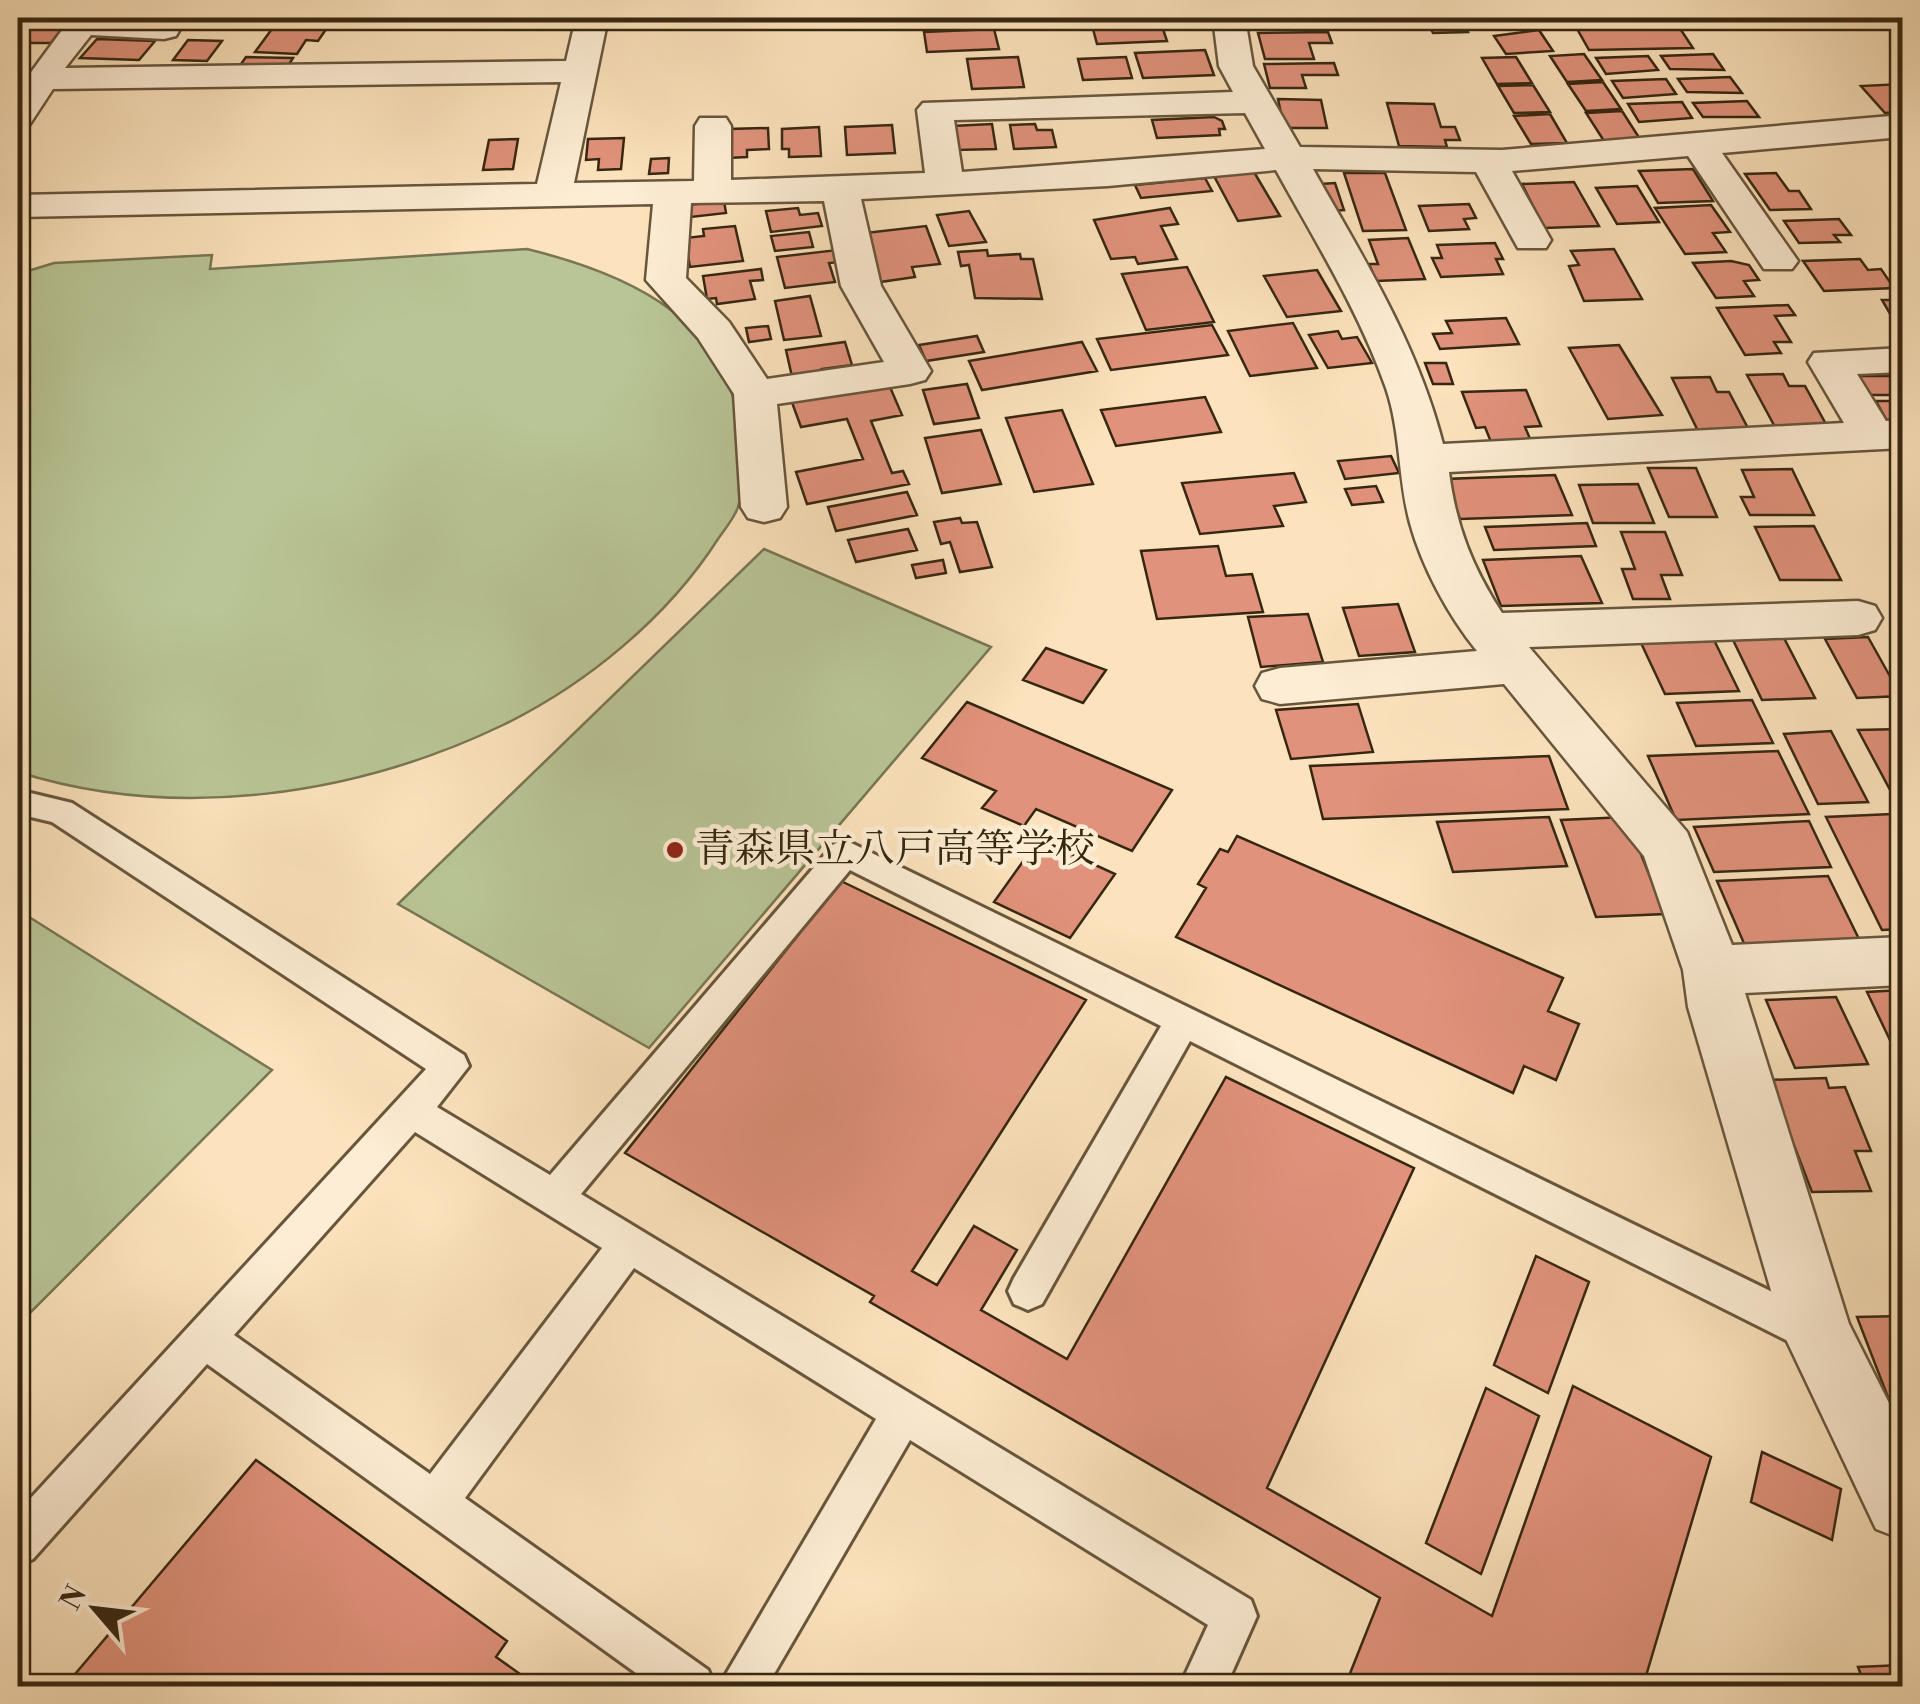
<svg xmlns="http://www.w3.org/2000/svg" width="1920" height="1704" font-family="'Libre Bodoni','Noto Serif JP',serif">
  <rect width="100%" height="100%" fill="#fce3bd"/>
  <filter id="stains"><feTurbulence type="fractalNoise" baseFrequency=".002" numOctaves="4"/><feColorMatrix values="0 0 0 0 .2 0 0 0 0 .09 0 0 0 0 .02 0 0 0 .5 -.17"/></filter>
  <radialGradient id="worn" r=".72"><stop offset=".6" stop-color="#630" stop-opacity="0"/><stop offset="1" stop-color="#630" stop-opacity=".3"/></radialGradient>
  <!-- green -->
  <path fill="#b9c596" stroke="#787654" stroke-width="2.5" d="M527 249C633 275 736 322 741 446 742 465 744 489 738 507 735 517 725 529 718 539 668 617 587 684 503 725 355 796 177 822 18 772V274L54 263 212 255 210 269Z
    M764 549 991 647 649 1048 398 904Z
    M18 910 272 1070 18 1325Z"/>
  <!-- building -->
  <path fill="#e1927c" stroke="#362711" stroke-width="2.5" d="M40 18H70L51 43H20Z
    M280 18H322L320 21 331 22 318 41 306 40 297 54 255 52Z
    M918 18H989L990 22 919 25Z
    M1249 18 1349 19 1352 26 1263 27 1252 26Z
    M1426 18H1461L1468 32 1433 33Z
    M1478 18H1527L1533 26 1486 29Z
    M1608 18H1673L1693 48 1589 50 1576 27 1613 26Z
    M1162 26 1167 41 1097 44 1093 29Z
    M994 29 999 49 927 52 924 32Z
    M1539 30 1553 51 1506 54 1494 36Z
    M1328 32 1332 43H1309L1314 59H1265L1258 33Z
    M97 39 155 41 139 60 80 58Z
    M188 40 222 41 207 61 173 60Z
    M1205 50 1214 75 1143 78 1135 53Z
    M1584 54 1602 80 1567 82 1550 56Z
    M1713 54 1724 70 1670 69 1661 56Z
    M1648 56 1658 70 1606 74 1596 58Z
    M246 57 293 58 288 66 241 64Z
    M1018 57 1024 87 972 89 967 59Z
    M1126 57 1132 78 1083 80 1078 59Z
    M1516 57 1532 83 1497 84 1482 58Z
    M1334 63 1338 75H1302L1306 88H1270L1264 64Z
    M1730 77 1742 93 1687 92 1678 79Z
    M1666 79 1676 94 1623 98 1612 81Z
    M1603 82 1621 109 1586 111 1568 84Z
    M1902 84V112L1885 113 1861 86Z
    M1533 85 1550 112 1514 113 1498 86Z
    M1278 99 1321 100 1327 128H1284Z
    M1747 101 1759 117H1703L1693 103Z
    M1682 102 1692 118 1639 122 1628 104Z
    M1387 103 1434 104 1441 127H1455L1460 140H1445L1447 147 1399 146Z
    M1622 111 1640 139 1604 141 1586 113Z
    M1550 114 1567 143 1531 144 1514 116Z
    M1214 117 1222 121 1225 129H1219L1220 135 1157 138 1152 120Z
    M992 124 996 149 956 150 952 126Z
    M1035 124 1037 130H1052L1056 147 1014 149 1010 125Z
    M892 125 895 153 847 155 845 127Z
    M819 127 821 156 789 157V149H782V129Z
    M768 128 769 149 747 150V157L728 158V129Z
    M624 138 621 169 598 170 599 159 586 160 588 139Z
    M518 139 513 169 483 170 489 140Z
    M669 158 668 173 649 174 651 159Z
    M1693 169 1713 201 1658 203 1639 171Z
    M1254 172 1280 216 1238 221 1214 176Z
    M1344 173H1385L1406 230 1363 231Z
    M1776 173 1789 191H1799L1811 209 1770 210 1745 174Z
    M1205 178 1212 191 1141 198 1135 185Z
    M1574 182 1599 226 1544 228 1522 184Z
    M1335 183 1344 210 1330 211 1321 184Z
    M1637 186 1659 222 1617 224 1596 188Z
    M724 201 726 213 691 217 688 205Z
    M1469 204 1476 218 1464 219 1469 229 1429 231 1419 206Z
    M1711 205 1730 232 1713 233 1726 252 1685 254 1655 208Z
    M798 208 800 215 818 213 822 226 771 232 766 211Z
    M1170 208 1178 224 1161 226 1177 259 1138 264 1135 257 1111 259 1094 220Z
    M969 211 986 242 949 246 937 215Z
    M1839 219 1851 235H1834L1840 242 1799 243 1784 221Z
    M735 226 743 261 690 267 685 238 704 236 703 229Z
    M926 226 940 264 912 267 915 277 880 282 865 233Z
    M809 232 813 247 775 251 771 236Z
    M1408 238 1425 279 1376 281 1369 264H1378L1369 240Z
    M1495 243 1503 259H1496L1503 274 1441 277 1432 258H1442L1437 245Z
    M1614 249 1642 299 1584 301 1569 266 1579 265 1571 251Z
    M837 250 840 262 829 263 835 282 785 288 777 257Z
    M987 250 988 256 1020 254 1021 259H1033L1042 299 975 298 969 265 961 266 958 252Z
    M1860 259 1868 270 1881 269 1894 288 1824 291 1803 261Z
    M1731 261 1749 265 1759 280 1744 281 1754 296 1716 298 1693 263Z
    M1187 267 1214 322 1146 330 1122 274Z
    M761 269 763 280 750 281 755 299 717 304 716 298 707 299 703 276Z
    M1317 270 1341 311 1287 317 1264 276Z
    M810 296 821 336 784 340 775 301Z
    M1882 300H1902V331H1900Z
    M1788 305 1795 315 1775 316 1791 342H1774L1781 353 1745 355 1717 308Z
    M1506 318 1519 344 1440 349 1433 334 1452 333 1446 321Z
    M1293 323 1317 368 1250 376 1228 331Z
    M1212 325 1228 355 1111 370 1097 339Z
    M768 326 771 339 749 342 746 328Z
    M1338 331 1342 339 1357 337 1372 363 1328 368 1309 335Z
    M977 336 984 352 926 361 919 345Z
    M845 342 852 365 822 369 825 377 793 381 786 350Z
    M1082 342 1097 371 982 390 969 361Z
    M1619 345 1662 415 1608 419 1569 348Z
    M1425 363H1446L1453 384H1433Z
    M1783 374 1789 386H1805L1827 426 1775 427 1747 375Z
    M1856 376H1896L1902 395H1866Z
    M1710 377 1717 392H1729L1751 434 1700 435 1672 378Z
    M887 380 902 415 871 421 892 473 903 471 909 484 807 504 796 472 863 459 847 419 801 427 790 397Z
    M967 384 979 418 934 424 923 390Z
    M1526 390 1541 426 1525 427 1531 441 1491 442 1485 427 1476 428 1462 392Z
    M1205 397 1221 432 1116 446 1101 410Z
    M1876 401H1902V422L1887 421Z
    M1062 410 1093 484 1034 492 1006 418Z
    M981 430 1001 484 942 493 925 438Z
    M1391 456 1399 473 1345 479 1338 461Z
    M1648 468H1696L1717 517H1669Z
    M1792 469 1814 515H1750L1741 497H1754L1742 470Z
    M1294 473 1306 502 1274 506 1283 526 1200 534 1182 483Z
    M1555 475 1572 515 1460 519 1445 479Z
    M1638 484 1654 523H1593L1579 485Z
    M1376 486 1383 502 1352 505 1345 489Z
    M907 492 917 515 836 531 828 507Z
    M960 518 962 523 977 522 992 567 960 572 950 542 941 544 934 522Z
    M1587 523 1596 546 1494 550 1485 527Z
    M1814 526 1841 580H1780L1755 527Z
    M908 529 917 550 856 562 848 540Z
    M1621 532H1665L1682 575H1661L1670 599H1633L1622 569H1635Z
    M1218 546 1226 576 1252 574 1263 612 1157 619 1141 551Z
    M1581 556 1602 603 1501 606 1483 560Z
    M943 560 946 573 916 578 912 565Z
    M1398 604 1415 652 1359 656 1343 608Z
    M1308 614 1323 662 1261 667 1248 617Z
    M1868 637 1901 696 1857 698 1825 639Z
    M1784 638 1815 698 1762 700 1733 640Z
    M1714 640 1739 691 1665 694 1641 643Z
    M1046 648 1106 670 1083 703 1023 680Z
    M1752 700 1773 743 1696 746 1677 703Z
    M967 702 1172 790 1132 851 1036 809 1024 826 982 808 996 791 922 758Z
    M1358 704 1373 752 1291 759 1276 710Z
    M1902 729V800L1896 801 1858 730Z
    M1831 731 1868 802 1818 804 1784 734Z
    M1778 751 1809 814 1676 820 1648 756Z
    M1549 756 1568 809 1323 819 1310 766Z
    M1892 814 1902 834V929L1882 930 1826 817Z
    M1549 817 1567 866 1453 872 1437 822Z
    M1626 817 1665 914 1596 917 1561 820Z
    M1809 821 1831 867 1714 872 1694 827Z
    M1237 836 1563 978 1548 1011 1579 1024 1556 1080 1524 1066 1513 1093 1176 937 1206 888 1198 884 1220 849 1228 852Z
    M1039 839 1115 874 1070 938 994 902Z
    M1828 876 1861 943 1746 948 1717 881Z
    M841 881 1086 1000 912 1271 937 1285 974 1226 1017 1250 981 1310 1067 1359 1226 1077 1414 1168 1267 1488 1492 1616 1573 1386 1711 1457 1643 1686H1345L1380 1598 870 1302 874 1296 625 1153Z
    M1902 990V1059H1899L1867 992Z
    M1836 997 1868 1064 1795 1068 1766 1000Z
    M1826 1078 1829 1088 1845 1087 1871 1151H1855L1871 1191 1812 1192 1769 1080Z
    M1536 1256 1589 1282 1548 1393 1494 1365Z
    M1902 1316V1417L1896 1418 1857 1317Z
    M1486 1388 1539 1416 1481 1574 1426 1543Z
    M1762 1452 1841 1489 1832 1540 1751 1502Z
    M256 1460 507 1641 496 1657 537 1686H65Z
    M1902 1665V1686H1865L1858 1667Z"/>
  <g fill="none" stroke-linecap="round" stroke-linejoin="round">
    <defs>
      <path id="service" d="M18 790 72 803 464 1055 469 1066 437 1107 550 1175 834 844 845 840 1830 1320 1836 1334 1830 1348 1816 1354 1802 1348 1190 1041 1042 1304 1028 1310 1014 1304 1008 1291 1014 1278 1161 1026 850 870 581 1194 1251 1600 1257 1616 1226 1686H1180L1208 1625 910 1440 767 1686H719L876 1419 634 1268 465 1498 708 1670 715 1686H654L207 1364 33 1559 18 1566V1512L426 1069 52 822 18 814ZM415 1132 602 1248 430 1474 234 1335Z"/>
      <path id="minor" d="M71 18 164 19 176 22 180 29 176 36 164 39 91 35 65 68 566 61 576 18H608L574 183 694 181 695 126 700 118H726L731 126V180L925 173 917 110 923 103 1233 92 1219 66 1213 18H1245L1253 66 1300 147 1502 150 1902 115V137L1722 153 1798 261 1792 269H1764L1688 156 1512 171 1551 240 1546 248H1518L1476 172 1313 169C1364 259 1417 343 1443 444L1844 423 1808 362 1814 353 1902 348V372L1857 374 1886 421 1902 420V448L1449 472C1456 526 1472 567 1502 613L1858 601 1875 606 1882 618 1875 630 1858 635 1529 647 1687 832 1732 945 1902 937V985L1745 993 1849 1324 1902 1429V1539L1876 1529 1784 1335 1688 1007 1683 970 1644 856 1504 684 1280 704 1262 699 1255 686 1262 673 1280 668 1477 651C1448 615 1422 567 1410 523 1398 479 1401 432 1386 388 1359 311 1315 241 1276 170L1108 186 861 199 881 286 931 371 925 380 910 384 777 404 787 507 780 518 764 522 748 518 741 507 734 394 698 338 646 280 653 204 18 217V195L537 184 561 82 53 89 30 124 18 127V90ZM1245 113 1265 149 962 172 954 120ZM824 201 841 286 884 362 767 379 729 322 686 278 691 203Z"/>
    </defs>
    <!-- service casing -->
    <use href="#service" stroke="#68563c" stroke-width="6"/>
    <!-- minor casing -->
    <use href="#minor" stroke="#68563c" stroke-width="5"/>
    <!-- service -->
    <use href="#service" fill="#fdedd4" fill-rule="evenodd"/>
    <!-- minor -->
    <use href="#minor" fill="#fdedd4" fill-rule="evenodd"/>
  </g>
  <!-- markers -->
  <circle fill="#8f2418" stroke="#fdedd4" stroke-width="4" cx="675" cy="850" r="10"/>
  <g text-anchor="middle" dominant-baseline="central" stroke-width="9" stroke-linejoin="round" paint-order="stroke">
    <!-- poi labels -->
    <g font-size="40" fill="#362711" stroke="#fdedd4" text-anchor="start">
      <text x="695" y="850">青森県立八戸高等学校</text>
    </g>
  </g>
  <!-- margin -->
  <rect width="1920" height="1704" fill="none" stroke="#fce3bd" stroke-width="60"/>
  <rect x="20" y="20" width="1880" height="1664" fill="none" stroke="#362711" stroke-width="5"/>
  <rect x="30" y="30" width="1860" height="1644" fill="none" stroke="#362711" stroke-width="2.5"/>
  <!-- north arrow -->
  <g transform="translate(95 1609) rotate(298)" stroke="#fdedd4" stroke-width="8" paint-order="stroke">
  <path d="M0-8L18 38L0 25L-18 38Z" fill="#362711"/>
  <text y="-15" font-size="28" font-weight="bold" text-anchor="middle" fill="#362711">N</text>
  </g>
  <rect width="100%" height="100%" filter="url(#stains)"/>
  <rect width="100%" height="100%" fill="url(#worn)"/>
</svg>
